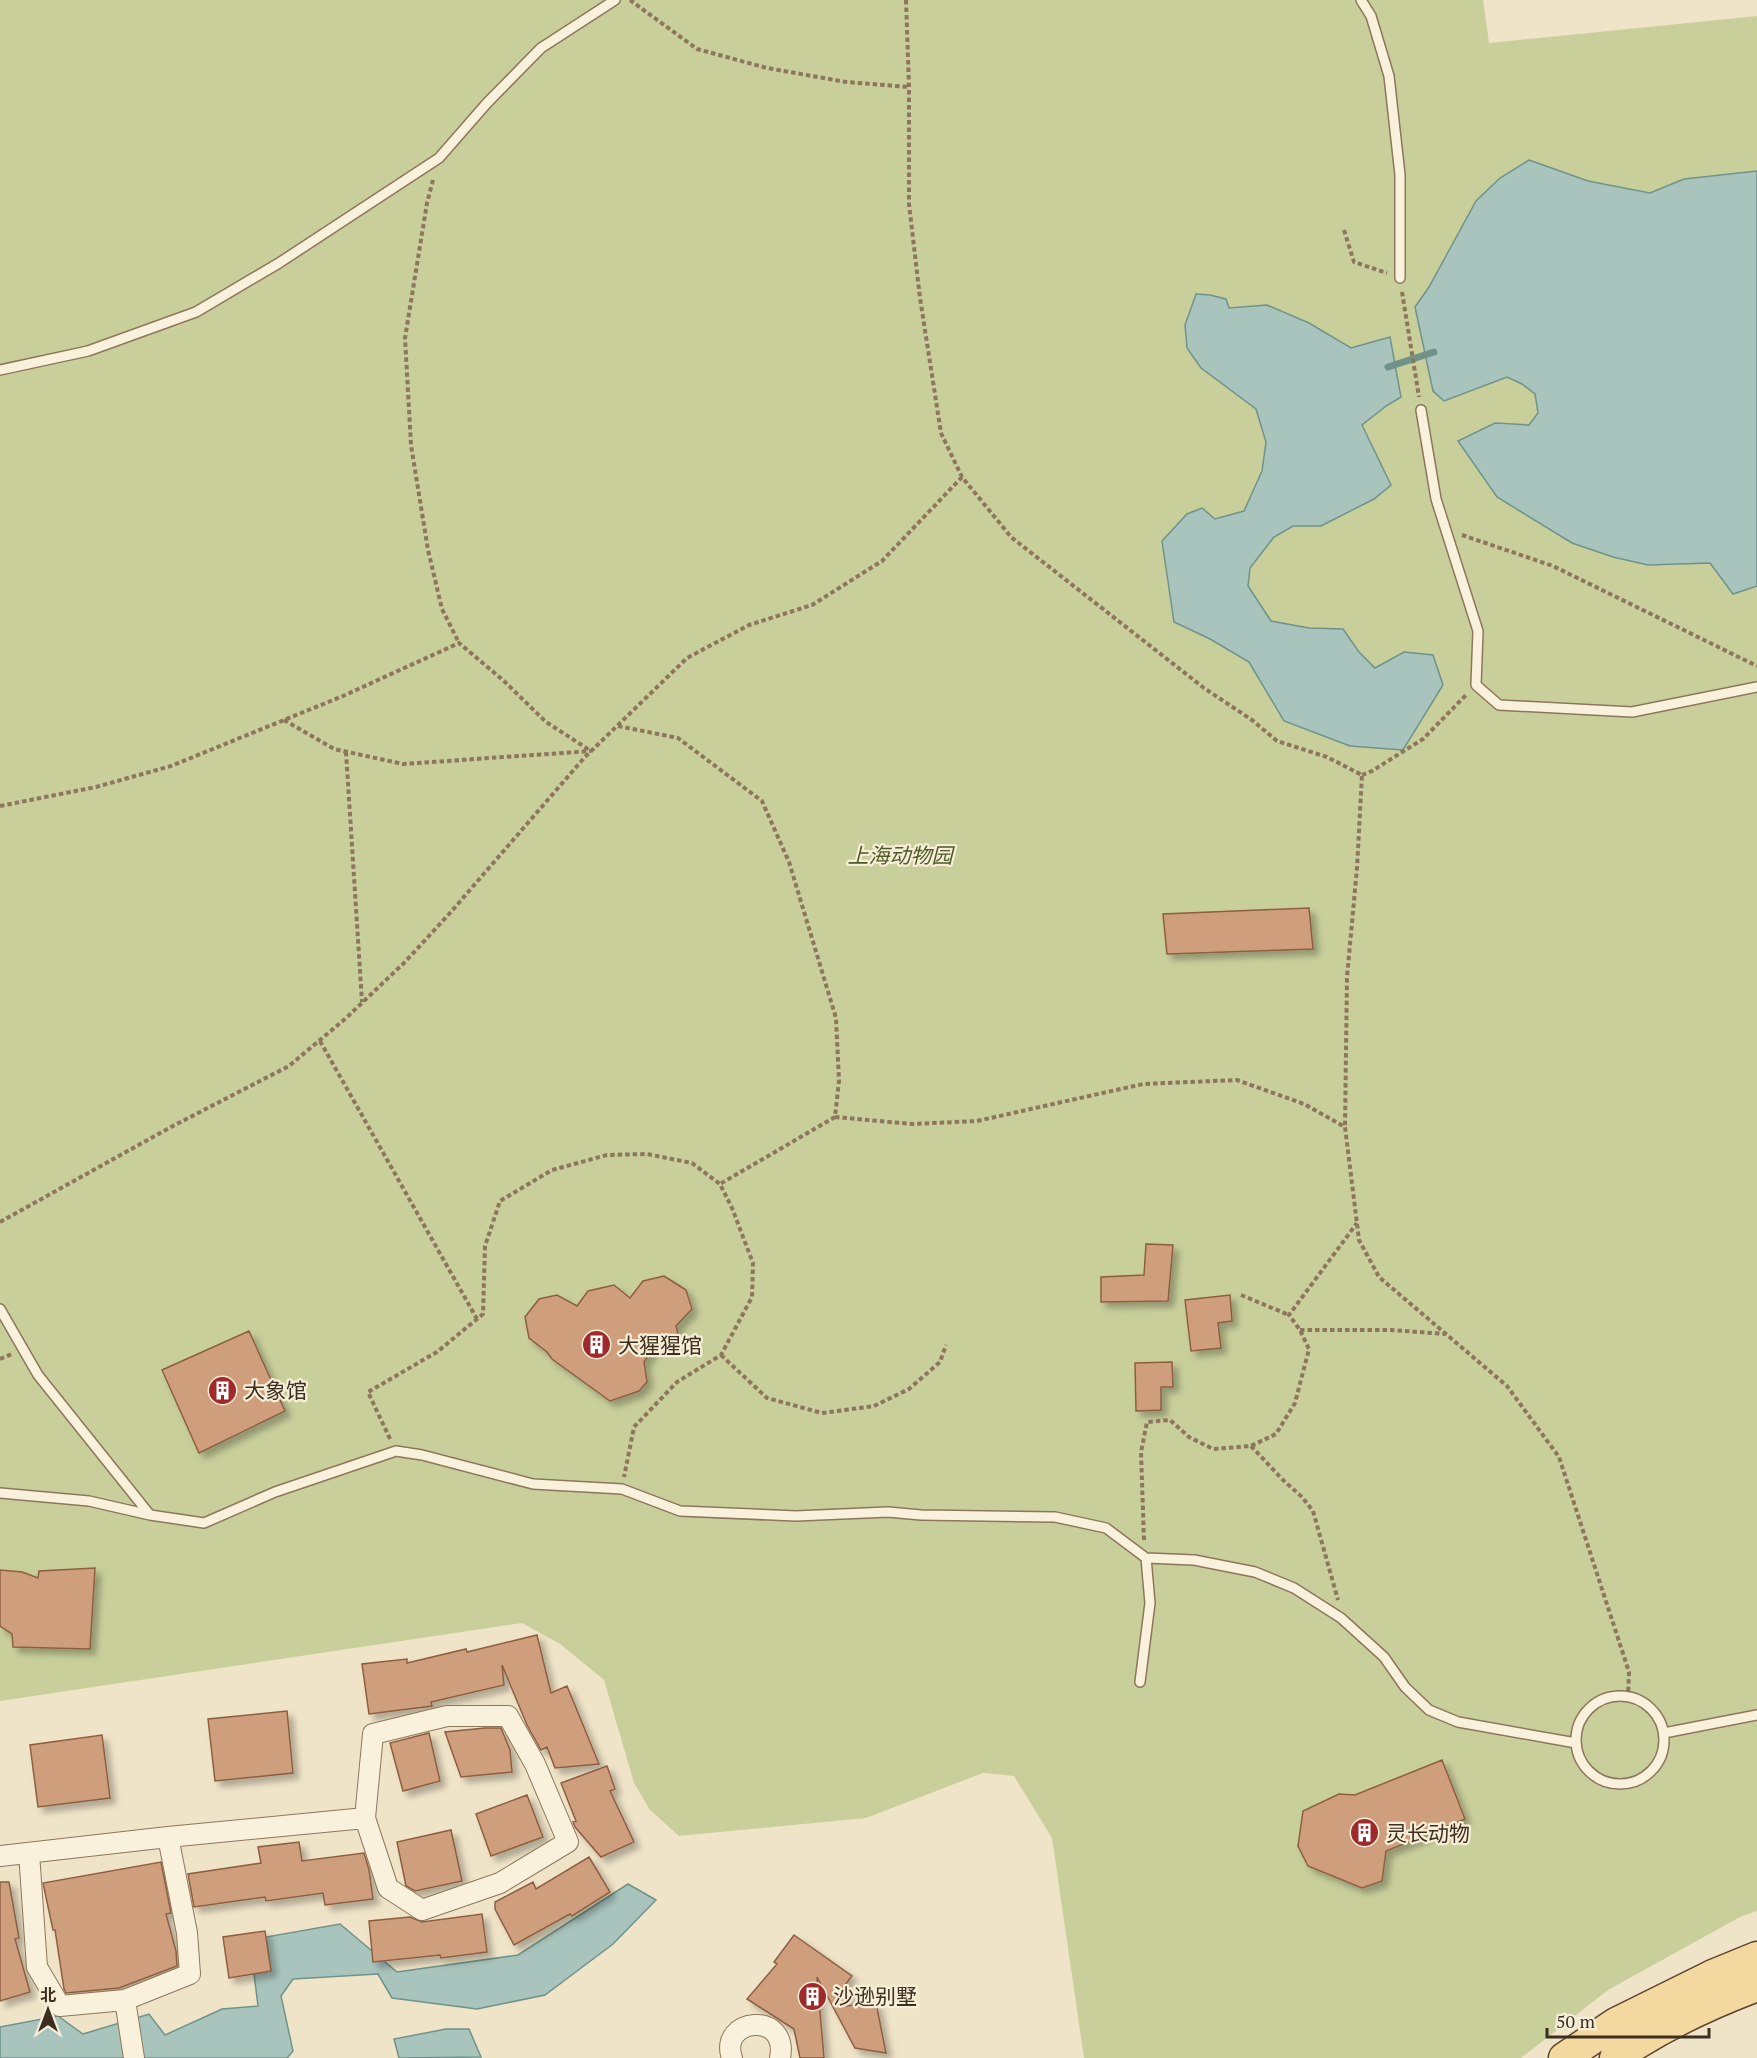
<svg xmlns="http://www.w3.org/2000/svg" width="1757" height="2058" font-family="'PT Serif','Noto Sans SC',serif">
  <defs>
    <filter id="shadow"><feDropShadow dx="5.5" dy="5.5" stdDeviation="3" flood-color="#0004"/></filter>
  </defs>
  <rect width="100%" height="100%" fill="#f0e4c8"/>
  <!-- green -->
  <path fill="#c9cf9b" d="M0 0H1483L1489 43 1757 16V1911L1740 1917 1608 1990 1521 2058H1084L1052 1838 1014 1776 983 1773 866 1818 679 1836 650 1810 634 1783 604 1680 560 1644 522 1623 0 1701Z"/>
  <!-- water -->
  <path fill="#a9c4bc" stroke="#6f938a" stroke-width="1.5" d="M1529 160 1588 181 1650 193 1684 179 1757 171V586L1733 594 1710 563 1648 565 1613 557 1572 543 1497 497 1458 441 1495 423 1529 425 1538 413 1535 394 1522 384 1507 377 1444 401 1433 391 1415 307 1429 287 1476 201 1500 178Z
    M1196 294 1210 295 1226 299 1229 308 1267 305 1309 323 1351 348 1390 337 1401 397 1386 406 1362 425 1391 485 1374 499 1321 526H1293L1274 537 1250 568 1248 586 1271 621 1309 628 1343 629 1359 652 1375 668 1404 652 1433 655 1443 685 1403 750 1350 746 1284 721 1249 662 1210 639 1174 622 1162 541 1187 514 1202 508 1215 519 1244 511 1262 471 1266 442 1256 409 1201 368 1187 348 1185 325Z
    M628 1884 656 1900 613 1944 545 1995 477 2009 392 1998 378 1974 293 1979 281 1996 293 2051 287 2058H0V2027L58 2016 83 2034 149 2014 165 2035 222 2009 258 2006 254 1974 271 1971 266 1937 340 1924 397 1972 518 1955Z
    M446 2029H469L481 2057 399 2058 394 2039Z"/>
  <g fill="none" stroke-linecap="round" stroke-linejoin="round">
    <!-- stream -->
    <path stroke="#6f938a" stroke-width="7" d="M1388 367 1434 352"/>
  </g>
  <!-- building -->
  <path fill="#cf9f7d" stroke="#8d5f41" stroke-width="1.5" filter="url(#shadow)" d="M1309 908 1313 949 1167 954 1163 914Z
    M1146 1244 1173 1245 1168 1301 1101 1302V1277L1144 1275Z
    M664 1276 686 1290 692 1309 676 1326 678 1334 660 1338 644 1362 647 1382 639 1391 610 1401 552 1359 547 1352 529 1338 525 1317 539 1299 557 1295 577 1306 588 1291 614 1285 630 1298 643 1281Z
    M1230 1295 1232 1321 1218 1323 1221 1348 1191 1351 1185 1300Z
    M249 1331 285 1411 199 1453 162 1370Z
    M1172 1362 1173 1387H1161V1410L1136 1411 1135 1363Z
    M95 1568 90 1649 13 1647 12 1634 0 1626V1570L22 1572 38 1578 39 1571Z
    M537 1635 551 1693 567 1686 599 1764 555 1768 547 1747 541 1750 527 1725 502 1665 504 1685 431 1702 432 1706 369 1714 362 1664 407 1659V1663L466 1649 467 1652Z
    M287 1711 293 1773 215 1781 208 1719Z
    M485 1728H501L510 1750 512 1772 461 1777 445 1732Z
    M429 1733 440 1781 403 1791 390 1743Z
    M102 1735 110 1798 38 1807 30 1745Z
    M1442 1760 1465 1819 1386 1851 1382 1881 1362 1888 1308 1866 1298 1846 1303 1811 1339 1794 1355 1795Z
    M607 1766 615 1789 610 1791 634 1842 601 1857 575 1827 573 1822 576 1821 561 1783Z
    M527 1795 543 1837 491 1856 476 1814Z
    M451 1830 462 1881 415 1891 406 1886 397 1842Z
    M299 1842 302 1861 364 1853 369 1870 373 1899 325 1905 323 1893 266 1901 265 1897 194 1907 188 1874 261 1863 258 1847Z
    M589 1857 610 1892 572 1916 570 1914 514 1945 495 1909V1902L533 1882 536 1889Z
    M161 1862 171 1913 166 1914 176 1951 177 1966 119 1988 66 1993 64 1989 55 1930H53L43 1883Z
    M0 1882H9L19 1938 15 1939 30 1992 0 2001Z
    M482 1914 487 1952 441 1958 440 1955 373 1962 369 1921 410 1917 422 1922Z
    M265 1931 271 1971 229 1978 223 1937Z
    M794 1935 852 1976 842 1989 850 1993 846 2006 876 2003 886 2053 855 2048 817 1977 824 2058H800L794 2029 747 1999 777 1964 774 1962Z"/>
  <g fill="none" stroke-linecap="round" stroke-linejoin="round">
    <defs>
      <path id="service" d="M1361 0 1371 16 1389 76 1400 175V278
        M0 370 88 351 196 312 279 263 439 158 487 103 541 48 615 0
        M1421 410 1436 499 1478 631 1476 685 1499 705 1632 712 1757 687
        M0 1309 38 1375 150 1515 204 1523 275 1492 396 1451 422 1455 533 1484 622 1489 680 1511 796 1516 888 1512 921 1515 1055 1517 1106 1528 1146 1558 1150 1603 1140 1682
        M0 1493 89 1501 150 1515
        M1146 1558 1194 1560 1255 1572 1294 1588 1341 1618 1384 1657 1405 1687 1429 1710 1458 1722 1576 1743
        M1576 1740a44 44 0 1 1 88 0a44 44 0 1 1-88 0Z
        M1664 1733 1757 1715"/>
      <path id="minor" d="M447 1716H508L535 1764 568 1842 500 1883 422 1910 388 1888 365 1818 373 1734Z
        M29 1853 37 1967 60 2006 125 2000 190 1974 187 1933 168 1837
        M0 1856 168 1837 365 1818
        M125 2000 134 2058
        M732 2058C718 2018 789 2010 780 2058"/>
      <path id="primary" d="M1564 2058 1616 2023 1713 1975 1757 1957
        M1615 2058C1657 2029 1709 2004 1757 1986"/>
    </defs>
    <!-- service casing -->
    <use href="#service" stroke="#8d765c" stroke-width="12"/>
    <!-- minor casing -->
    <use href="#minor" stroke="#8d765c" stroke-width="22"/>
    <!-- primary casing -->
    <use href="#primary" stroke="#5b4430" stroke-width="33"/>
    <!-- path -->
    <path stroke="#8d765c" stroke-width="4" stroke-dasharray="4.5 3" stroke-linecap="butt" d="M630 0 697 49 767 68 846 82 909 87
      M906 0 909 87V204L920 298 941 433 962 477 1011 537 1204 688 1252 720 1277 741 1327 757 1362 775 1357 868 1347 977 1345 1127
      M433 180 427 203 405 338 411 445 428 550 442 609 459 643
      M1344 230 1354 262 1387 273
      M1402 292 1419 397
      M1462 535 1553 566 1757 666
      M284 720 334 749 403 764 591 751
      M618 726 678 738 762 801 789 862 836 1018 839 1081 835 1117 720 1184
      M346 752 362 1002
      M1362 775 1372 771 1423 739 1467 694
      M0 806 96 787 171 766 343 696 459 643 504 681 546 722 591 751
      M320 1041 477 1319
      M835 1117 912 1124 977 1121 1143 1084 1237 1080 1304 1104 1345 1127 1359 1240 1379 1277 1507 1386 1559 1457 1629 1672 1628 1697
      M0 1222 171 1127 289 1066 345 1019 405 962 450 913 584 758 687 658 749 625 812 605 882 561 962 477
      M1241 1295 1289 1315
      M1300 1330H1391L1446 1334
      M721 1355 767 1398 822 1413 874 1406 909 1389 940 1362 946 1345
      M0 1359 12 1354
      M390 1439 368 1392 437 1352 483 1314 485 1246 500 1201 552 1170 607 1155 647 1154 692 1163 720 1184 732 1208 753 1263 752 1297 721 1355 677 1382 634 1427 624 1477
      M1251 1446 1283 1480 1302 1497 1313 1511 1338 1600
      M1144 1540 1141 1452 1147 1422 1170 1420 1189 1437 1213 1449 1251 1446 1276 1434 1295 1403 1309 1349 1300 1330 1289 1315 1357 1223"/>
    <!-- service -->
    <use href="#service" stroke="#faf1dc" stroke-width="9"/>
    <!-- minor -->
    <use href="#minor" stroke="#faf1dc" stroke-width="20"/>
    <!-- primary -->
    <use href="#primary" stroke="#f3d9a0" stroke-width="30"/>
  </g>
  <!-- icons -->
  <defs>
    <symbol id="building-disc" viewBox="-11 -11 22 22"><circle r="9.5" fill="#9e2a2b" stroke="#f7eed8"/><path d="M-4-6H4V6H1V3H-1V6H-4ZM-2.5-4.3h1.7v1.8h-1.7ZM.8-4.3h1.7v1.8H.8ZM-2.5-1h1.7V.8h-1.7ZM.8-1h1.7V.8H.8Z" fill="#fff"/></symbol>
  </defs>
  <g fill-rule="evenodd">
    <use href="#building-disc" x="580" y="1328" width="33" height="33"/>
    <use href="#building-disc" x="206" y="1374" width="33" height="33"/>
    <use href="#building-disc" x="1348" y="1816" width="33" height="33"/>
    <use href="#building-disc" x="796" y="1980" width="33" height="33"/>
  </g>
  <g text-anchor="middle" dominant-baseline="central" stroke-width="4.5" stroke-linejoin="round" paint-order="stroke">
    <!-- park labels -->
    <g font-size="21" font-style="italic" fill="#4d5a26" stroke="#f7eed8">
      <text x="900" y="855">上海动物园</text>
    </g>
    <!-- poi labels -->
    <g font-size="21" fill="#3d2e20" stroke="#f7eed8" text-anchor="start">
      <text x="618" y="1345">大猩猩馆</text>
      <text x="244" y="1390">大象馆</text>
      <text x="1386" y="1833">灵长动物</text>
      <text x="833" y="1996">沙逊别墅</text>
    </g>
  </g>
  <!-- north arrow -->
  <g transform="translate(48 2010)" stroke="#f7eed8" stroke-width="4.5" paint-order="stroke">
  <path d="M0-4.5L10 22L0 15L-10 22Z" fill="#3d2e20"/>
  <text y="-9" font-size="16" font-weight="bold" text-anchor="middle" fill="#3d2e20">北</text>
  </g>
  <!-- scale -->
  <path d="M1547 2028v9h162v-9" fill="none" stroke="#3d2e20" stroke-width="3"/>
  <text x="1556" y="2028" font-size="18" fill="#3d2e20" stroke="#f7eed8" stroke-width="4.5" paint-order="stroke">50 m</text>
</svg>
